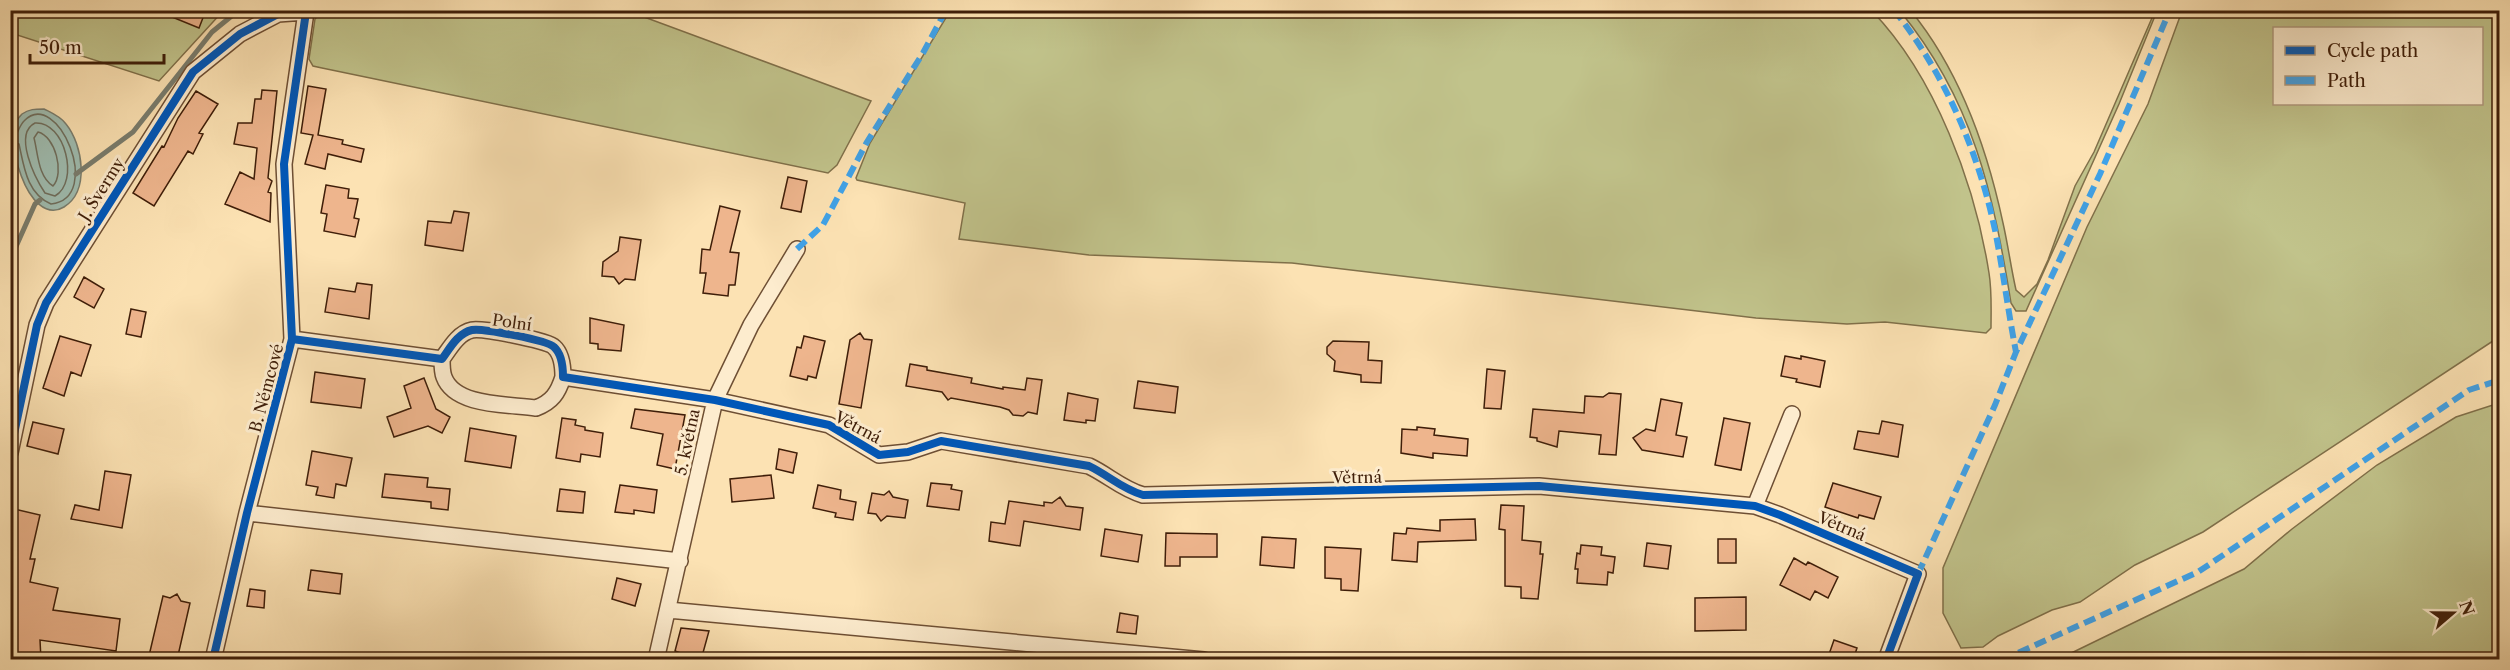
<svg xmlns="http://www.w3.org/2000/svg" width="2510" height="670" font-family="'Libre Caslon Text',serif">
  <rect width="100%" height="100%" fill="#fce2b3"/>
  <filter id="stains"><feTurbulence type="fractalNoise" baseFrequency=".00333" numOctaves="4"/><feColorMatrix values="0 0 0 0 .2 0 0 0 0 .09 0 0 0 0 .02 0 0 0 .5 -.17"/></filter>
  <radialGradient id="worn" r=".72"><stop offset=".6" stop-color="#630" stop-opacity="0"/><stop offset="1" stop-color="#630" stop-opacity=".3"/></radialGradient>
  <!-- green -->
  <path fill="#c1c38b" stroke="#80704a" stroke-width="1.5" fill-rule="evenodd" d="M11 11H223L159 81 11 33Z
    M323 11H628L871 101 837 165 828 173 322 68 313 66 309 59 315 19Z
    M950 11H1872C1935 76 1975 184 1989 273 1992 291 1991 310 1991 328L1986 333 1885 322 1847 324 1756 318 1292 263 1089 255 959 239 965 203 857 180 856 178 870 143Z
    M1900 11H1911C1960 71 1987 148 2003 223 2008 245 2011 268 2016 290L2024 297 2037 284 2048 260 2075 186 2094 152 2155 11H2157L2119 104 2026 311H2016L2011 303C1993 192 1973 100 1900 11Z
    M2182 11H2499V337L2203 532 2135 565 2080 602 2052 610 1998 636 1983 647 1961 648 1943 613V568L2087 227 2148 104ZM2274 28H2482V104H2274Z
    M2499 403V659H2059L2244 569 2292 529 2377 465 2456 417Z"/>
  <!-- water -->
  <path fill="#9fbdb1" stroke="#797d6e" stroke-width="1.5" d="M44 109C52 113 60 116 66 124 83 145 90 191 64 207 28 229 0 133 22 114 29 109 35 109 44 109Z"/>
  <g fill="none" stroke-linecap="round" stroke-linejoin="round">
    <!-- shore -->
    <path stroke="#6f6e5d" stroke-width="1.5" d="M35 123C65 121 80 182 55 196L45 193C35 178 13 134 35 123Z
      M38 132C55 136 65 173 53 186 38 177 38 153 34 138Z
      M10 135 17 133C19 129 21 124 24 121 57 86 105 198 51 204 27 194 24 167 19 144L10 141"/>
    <!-- stream -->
    <path stroke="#797d6e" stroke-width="5" d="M76 174 133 132 212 32 239 10
      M10 260 35 204 40 200"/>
  </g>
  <!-- building -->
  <path fill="#eeb58d" stroke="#3f1e09" stroke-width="1.5" d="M155 10H206L199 28Z
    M308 86 326 89 318 135 343 140 342 144 364 149 361 162 328 154 325 169 305 164 313 135 301 133Z
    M262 90 277 91 268 178 272 181 268 192 271 193 270 222 225 204 240 172 254 179 257 148 234 144 238 123H252L255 99H261Z
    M196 91 218 104 199 133 203 134 193 154 188 151 154 206 133 193 162 146 164 147 178 118Z
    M788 177 807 181 801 212 781 208Z
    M326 185 349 189 348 198 358 199 354 218 359 219 355 237 324 231 327 214 321 213Z
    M720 206 740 211 730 252 739 253 735 285H729L728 296 703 293 706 273H700L702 249 710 250Z
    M454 211 469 213 463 251 425 245 428 221 451 223Z
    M620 237 641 240 635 280 625 279 619 284 614 277 602 276 603 262 618 251Z
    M84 277 104 289 94 308 74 297Z
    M357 283 372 285 369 319 325 312 329 288 355 292Z
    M131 309 146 312 141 337 126 334Z
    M590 318 624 325 621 351 598 349V344L590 343Z
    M860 333 864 339 872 340 861 408 839 404 850 340Z
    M60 336 91 345 81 376 71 372 64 396 43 388Z
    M804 336 825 341 816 378 808 376 807 380 790 376 797 347 801 348Z
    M1333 341 1369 342 1368 360 1382 361 1381 383 1361 382V375L1334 371 1335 361 1327 354V347Z
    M1785 356 1801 359V356L1825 361 1820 387 1796 382 1797 379 1781 376Z
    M910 364 927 367V370L972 378 971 383 1003 389V387L1025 390 1027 378 1042 380 1037 414 1028 412 1023 416 1013 415 1009 410 1000 407 951 398 948 400 942 392 906 386Z
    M1487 369 1505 371 1501 409 1484 408Z
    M315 372 365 379 361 408 311 402Z
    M424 378 436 409 450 417 442 433 428 426 394 437 387 417 411 408 404 386Z
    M1138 381 1178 387 1175 413 1134 408Z
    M1068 393 1098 399 1095 421 1086 420V423L1064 420Z
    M1609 393 1621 394 1616 455 1599 454 1601 435 1559 431 1557 447 1537 441V438L1530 437 1533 409 1584 413 1585 396 1603 397Z
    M1661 399 1682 403 1676 435 1687 437 1683 457 1642 450 1633 438 1646 429 1655 431Z
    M635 409 685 415 675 469 657 465 663 434 631 428Z
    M562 418 576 420 575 425 585 427V430L603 433 600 457 581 454 580 462 556 458Z
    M1724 418 1750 423 1741 470 1715 465Z
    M1882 421 1903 425 1898 457 1854 449 1858 431 1879 434Z
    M33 422 64 429 58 454 27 446Z
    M1417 427 1435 429 1434 435 1468 439 1467 456 1433 453V458L1401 453 1402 429 1417 430Z
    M470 428 516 436 511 468 465 461Z
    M779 449 797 453 793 473 776 469Z
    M312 451 352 458 346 486 336 484 334 498 316 495 318 487 306 485Z
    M105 471 131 475 122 528 71 519 75 505 99 510Z
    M385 474 428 478 427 487 450 489 448 510 431 508V502L382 497Z
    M771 475 774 498 732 502 730 479Z
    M931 483 952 485 951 489 962 491 959 510 927 506Z
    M1833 483 1881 497 1874 519 1859 515 1858 518 1825 507Z
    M620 485 657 490 654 513 634 510V514L615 512Z
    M818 485 841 490 840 499 856 502 853 520 835 517 836 513 813 508Z
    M560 489 585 492 583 513 557 511Z
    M889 491 893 497 908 500 905 518 887 516 881 521 876 514 868 513 872 493 884 495Z
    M1060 497 1066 506 1083 508 1080 530 1024 521 1020 546 989 541 991 522 1005 524 1009 501 1044 506V502L1052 503Z
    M1501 505 1524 506 1522 540 1541 542 1540 554H1543L1538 599 1521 598V587L1505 586V530L1499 529Z
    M10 508 40 515 30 559H35L30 582 58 588 53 610 120 619 116 651 40 640 41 660H16L15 625 10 624Z
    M1475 519 1476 540 1418 542 1417 562 1392 560 1394 533 1406 534 1407 528 1440 531V520Z
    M1105 529 1142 535 1138 562 1101 556Z
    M1166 533 1217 534V557H1180V566H1165Z
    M1262 537 1296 539 1294 568 1260 565Z
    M1718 539H1736V563H1718Z
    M1647 543 1671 546 1668 569 1644 566Z
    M1581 545 1602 547 1601 555 1615 557 1613 573 1608 572 1607 585 1577 583 1578 569H1575L1577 553 1580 554Z
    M1325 547 1361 549 1358 591 1341 590V579L1325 578Z
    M1794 558 1806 565 1808 562 1838 577 1828 598 1815 591 1810 600 1780 585Z
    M311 570 342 574 340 594 308 590Z
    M617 578 641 584 635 606 612 599Z
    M250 589 265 591 264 608 247 606Z
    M177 594 181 601 190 603 177 660H148L163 596 170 598Z
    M1746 597V630L1695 631V598Z
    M1120 613 1138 616 1136 634 1117 632Z
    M681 628 709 631 701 660 675 651Z
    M1834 640 1857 648 1853 660H1827Z"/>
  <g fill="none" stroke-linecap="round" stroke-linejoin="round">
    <defs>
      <path id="minor" d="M292 339 442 359C450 348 458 333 472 330 482 328 547 340 554 347 562 354 563 367 563 377L715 400 829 425 879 455 908 452 941 441 1089 466C1108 475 1122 489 1143 495L1539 486 1755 506 1780 515 1918 574 1886 660
        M442 359C442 364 442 372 444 377 455 407 509 404 536 408 552 402 558 393 563 377
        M10 453 37 325 46 303 193 72 240 34 278 14 306 12 284 164 292 339 247 513 213 660
        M1755 506 1792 414
        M247 513 680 561
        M668 610 1204 660
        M656 660 715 400 751 325 797 249"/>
    </defs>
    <!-- minor casing -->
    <use href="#minor" stroke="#6e4f34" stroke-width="18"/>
    <!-- minor -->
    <use href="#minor" stroke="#fdecce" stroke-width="15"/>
    <!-- quiet -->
    <path stroke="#3fa2e9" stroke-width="6" stroke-dasharray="12 6" stroke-linecap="butt" d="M1894 10C1945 74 1978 151 1995 230 2003 270 2008 311 2016 352
      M797 249 823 225 867 142 923 53 946 10
      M1918 574 1995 405 2016 352 2100 174 2170 10
      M2002 660 2198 572 2469 390 2500 380"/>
    <defs>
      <path id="cycleway" d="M292 339 442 359C450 348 458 333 472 330 482 328 547 340 554 347 562 354 563 367 563 377L715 400 829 425 879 455 908 452 941 441 1089 466C1108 475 1122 489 1143 495L1539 486 1755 506 1780 515 1918 574 1886 660
        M10 453 37 325 46 303 193 72 240 34 278 14 306 12 284 164 292 339 247 513 213 660"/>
    </defs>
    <!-- cycleway casing -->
    <use href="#cycleway" stroke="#fdecce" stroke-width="11"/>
    <!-- cycleway -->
    <use href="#cycleway" stroke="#0057b8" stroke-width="8"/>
  </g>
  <g text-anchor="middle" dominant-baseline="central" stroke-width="6" stroke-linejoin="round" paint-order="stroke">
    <!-- street labels -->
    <g font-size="16" fill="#3f1e09" stroke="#fdecce">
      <text transform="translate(101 189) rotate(-58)">J. Švermy</text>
      <text transform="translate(512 322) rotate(8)">Polní</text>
      <text transform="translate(266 388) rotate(-75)">B. Němcové</text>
      <text transform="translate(858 427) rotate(28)">Větrná</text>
      <text transform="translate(687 442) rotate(-78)">5. května</text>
      <text transform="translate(1357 477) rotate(-1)">Větrná</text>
      <text transform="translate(1842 526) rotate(23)">Větrná</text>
    </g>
  </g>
  <!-- margin -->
  <rect width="2510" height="670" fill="none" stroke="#fce2b3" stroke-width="36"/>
  <rect x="12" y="12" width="2486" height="646" fill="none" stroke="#3f1e09" stroke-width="3"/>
  <rect x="18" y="18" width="2474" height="634" fill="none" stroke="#3f1e09" stroke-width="1.5"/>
  <!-- legend -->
  <rect x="2273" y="27" width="210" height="78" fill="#fdecce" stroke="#b19a7f" stroke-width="1.5"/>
  <rect x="2285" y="46" width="30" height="9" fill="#0057b8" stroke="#b19a7f" stroke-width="1.5"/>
  <text x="2327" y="57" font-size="18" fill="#3f1e09">Cycle path</text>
  <rect x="2285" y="76" width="30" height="9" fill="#3fa2e9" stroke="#b19a7f" stroke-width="1.5"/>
  <text x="2327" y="87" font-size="18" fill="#3f1e09">Path</text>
  <!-- north arrow -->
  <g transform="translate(2453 613) rotate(70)" stroke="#fdecce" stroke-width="4.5" paint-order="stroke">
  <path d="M0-4.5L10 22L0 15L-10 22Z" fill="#3f1e09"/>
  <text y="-9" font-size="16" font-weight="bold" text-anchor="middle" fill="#3f1e09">N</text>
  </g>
  <!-- scale -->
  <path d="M30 54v9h134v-9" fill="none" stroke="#3f1e09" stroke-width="3"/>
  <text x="39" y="54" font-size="18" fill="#3f1e09" stroke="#fdecce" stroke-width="4.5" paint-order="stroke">50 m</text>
  <rect width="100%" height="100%" filter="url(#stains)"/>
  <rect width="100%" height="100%" fill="url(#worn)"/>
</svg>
